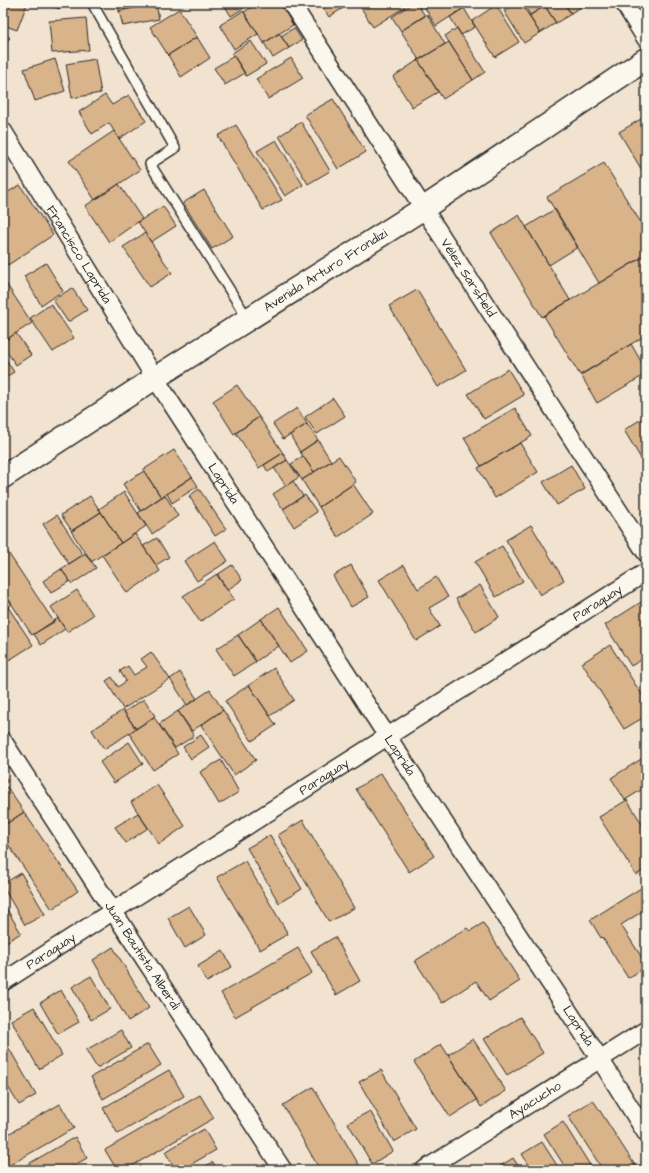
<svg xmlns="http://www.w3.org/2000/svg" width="649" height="1173" font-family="'Architects Daughter',sans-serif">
  <rect width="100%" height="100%" fill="#f1e3cf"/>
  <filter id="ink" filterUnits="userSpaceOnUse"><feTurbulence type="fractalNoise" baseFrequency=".025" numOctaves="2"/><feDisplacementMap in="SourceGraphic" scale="8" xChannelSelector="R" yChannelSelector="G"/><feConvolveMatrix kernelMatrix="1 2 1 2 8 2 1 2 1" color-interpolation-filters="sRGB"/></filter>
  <g filter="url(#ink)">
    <!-- building -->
    <path fill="#d9b38a" stroke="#2b2b2b" d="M3 3H25L27 4 17 30 3 25Z
      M36 3H63L61 9Z
      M118 3H157L119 11Z
      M156 3 159 19 123 26 119 11Z
      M223 3H252L231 16Z
      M259 3H280L293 25 264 43 244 12Z
      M320 3H351L329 17Z
      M358 3H403L405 7 373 27Z
      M413 3H417L425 16 401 31 392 17Z
      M422 3H460L464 8 436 26Z
      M515 3H521L540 33 524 43 504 11Z
      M523 3H543L545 6 530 15Z
      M543 3H564L571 14 556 23Z
      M564 3H587L571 13Z
      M496 5 519 42 495 57 472 21Z
      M545 6 556 23 540 33 529 16Z
      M464 8 475 27 461 35 450 17Z
      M179 9 197 37 168 55 150 27Z
      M243 11 258 34 234 49 220 25Z
      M427 14 445 44 419 60 401 31Z
      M86 18 89 50 52 53 49 21Z
      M294 28 302 40 289 48 281 36Z
      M457 28 485 72 473 80 445 36Z
      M3 31 10 38 3 45Z
      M279 33 289 48 273 58 264 43Z
      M197 37 210 58 181 77 168 55Z
      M251 41 266 64 246 76 232 53Z
      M449 42 473 80 443 99 418 60Z
      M234 56 245 73 225 85 214 68Z
      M291 58 303 78 268 99 256 79Z
      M55 59 65 91 35 101 24 69Z
      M95 59 101 93 72 98 66 64Z
      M418 60 438 92 412 107 393 77Z
      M105 95 112 105 129 95 146 121 119 139 109 123 92 134 79 112Z
      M333 99 366 152 338 169 305 115Z
      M646 116V177L619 132Z
      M301 122 330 171 308 184 279 136Z
      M236 125 282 200 263 210 218 136Z
      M114 131 140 170 95 200 69 161Z
      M276 140 303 185 285 196 257 151Z
      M604 163 646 231V255L599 283 547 197Z
      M119 184 142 219 109 242 85 206Z
      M20 185 53 235 8 265 3 258V195Z
      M204 190 233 236 212 249 183 203Z
      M163 206 176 226 151 242 138 222Z
      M555 209 578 247 549 265 526 227Z
      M519 215 570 300 542 317 491 233Z
      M145 233 172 273 150 287 123 247Z
      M646 255V335L580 375 544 316Z
      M46 263 63 291 41 305 24 276Z
      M3 279 32 323 4 341 3 339Z
      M72 288 87 310 68 322 53 300Z
      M417 290 466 370 438 387 389 306Z
      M51 304 74 338 53 352 30 318Z
      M16 333 31 355 16 365 3 346V342Z
      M631 344 646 370V374L597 403 581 375Z
      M3 355 14 372 3 379Z
      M508 369 524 395 484 419 468 394Z
      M237 385 259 417 234 434 213 401Z
      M333 398 345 416 317 434 305 417Z
      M297 408 307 424 283 439 273 424Z
      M515 408 532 436 481 466 464 438Z
      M646 416V467L624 430Z
      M259 417 283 453 259 468 236 433Z
      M307 424 318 440 300 452 290 435Z
      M318 440 331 461 314 472 300 452Z
      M520 443 538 472 495 498 478 468Z
      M174 450 192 477 161 497 143 470Z
      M283 453 287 460 268 472 264 465Z
      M303 456 314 472 302 480 291 464Z
      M339 456 356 482 319 507 302 480Z
      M287 460 299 477 286 486 274 468Z
      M571 465 585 489 557 505 543 482Z
      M144 471 161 497 141 511 123 484Z
      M192 477 198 486 172 503 167 494Z
      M293 481 303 496 283 509 273 494Z
      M353 484 373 514 338 537 319 507Z
      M199 489 226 529 215 536 189 496Z
      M124 492 146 526 121 543 99 509Z
      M165 495 178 516 152 534 138 513Z
      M305 495 317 512 294 527 283 509Z
      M90 496 101 512 72 531 61 515Z
      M101 512 121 543 91 562 71 531Z
      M57 515 83 555 69 564 43 524Z
      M531 525 564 580 540 595 506 540Z
      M135 534 160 571 127 593 102 555Z
      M157 538 169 557 156 565 143 546Z
      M215 541 228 561 197 581 184 561Z
      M502 546 523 581 496 597 475 562Z
      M5 548 54 622 32 635 3 591V550Z
      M86 553 96 568 72 584 61 569Z
      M232 565 242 580 227 590 217 575Z
      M351 565 369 597 351 607 333 576Z
      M404 565 418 589 436 577 448 597 429 608 440 626 416 641 379 580Z
      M61 569 70 581 51 593 43 581Z
      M217 574 234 599 200 622 183 596Z
      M480 585 499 617 476 632 456 599Z
      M77 590 93 615 67 632 51 607Z
      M3 591 12 604 3 610Z
      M646 599V657L631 666 605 625Z
      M8 607 33 645 3 664V610Z
      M279 607 308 651 290 663 261 619Z
      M58 618 65 629 41 645 34 634Z
      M261 619 279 646 256 661 238 635Z
      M238 635 256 662 234 676 216 649Z
      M610 645 646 701V716L624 729 582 663Z
      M151 652 170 679 123 709 106 681 112 677 118 687 126 681 120 671 128 666 134 675 147 667 141 659Z
      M274 668 294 700 270 716 249 685Z
      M180 672 197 699 187 705 170 679Z
      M249 685 276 725 252 741 225 701Z
      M210 690 223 710 192 731 178 711Z
      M144 699 155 716 136 729 124 712Z
      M123 710 136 729 104 749 92 730Z
      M223 710 256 760 234 775 201 725Z
      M178 711 194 736 175 748 159 724Z
      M154 717 178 754 153 770 129 733Z
      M201 735 209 747 191 759 183 747Z
      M129 742 143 764 114 783 100 762Z
      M646 756V787L625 800 611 778Z
      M221 760 239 792 219 804 200 772Z
      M381 773 434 856 409 872 356 789Z
      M3 774 8 781 3 785Z
      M157 785 185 826 159 844 131 802Z
      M7 787 24 812 3 826V789Z
      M627 800 646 830V869L636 875 599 817Z
      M24 812 78 891 52 909 3 837V826Z
      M138 813 148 828 126 843 115 827Z
      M303 820 354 908 329 922 278 835Z
      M270 835 302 889 279 903 247 848Z
      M245 861 288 934 260 950 217 877Z
      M21 873 45 914 25 925 3 887V884Z
      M641 888 646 896V909L621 925 646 964V967L628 978 602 937 601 938 590 920Z
      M3 903 21 933 3 944Z
      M189 906 206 935 185 948 168 918Z
      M483 923 520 981 489 1001 476 981 442 1003 415 961 467 928 470 931Z
      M335 937 360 981 336 995 311 951Z
      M113 947 149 1008 128 1021 93 960Z
      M298 948 312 973 235 1017 221 993Z
      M223 951 232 967 207 982 198 966Z
      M91 976 110 1009 91 1020 72 987Z
      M61 990 79 1022 58 1034 40 1003Z
      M34 1007 62 1055 39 1069 11 1020Z
      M520 1017 543 1053 507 1075 484 1039Z
      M121 1030 131 1048 97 1068 86 1050Z
      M3 1038 36 1095 19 1105 3 1079Z
      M473 1039 506 1091 481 1107 448 1055Z
      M148 1044 161 1065 103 1099 91 1077Z
      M441 1044 477 1100 450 1117 414 1062Z
      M169 1070 184 1096 118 1134 103 1108Z
      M381 1070 416 1129 394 1142 359 1082Z
      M313 1087 362 1170H320L283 1105Z
      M200 1095 214 1118 125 1170H117L105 1150Z
      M593 1100 638 1170H603L568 1116Z
      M60 1104 74 1128 3 1169V1137Z
      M370 1111 393 1151 372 1164 348 1123Z
      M563 1122 593 1170H567L544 1134Z
      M204 1129 216 1150 181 1170H176L165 1152Z
      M75 1137 87 1158 66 1170H18Z
      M542 1142 560 1170H532L522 1154Z
      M513 1158 521 1170H494Z
      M213 1162 217 1170H198Z"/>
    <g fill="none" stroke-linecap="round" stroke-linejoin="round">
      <defs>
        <path id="lane" d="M92 3 175 148 150 164 248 319"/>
        <g id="street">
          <path id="s1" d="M291 3 646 553"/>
          <path d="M624 3 646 39"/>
          <path id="s2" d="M3 131 155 378 387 736 600 1059 646 1133"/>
          <path id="s3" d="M3 741 113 911 283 1170"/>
          <path id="s4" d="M3 982 113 911 646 572"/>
          <path id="s5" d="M424 1170 646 1030"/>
        </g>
        <g id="secondary">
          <path id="s6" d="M3 477 155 378 424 208 646 59"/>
        </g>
      </defs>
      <!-- lane casing -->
      <use href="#lane" stroke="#2b2b2b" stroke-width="12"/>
      <!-- street casing -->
      <use href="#street" stroke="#2b2b2b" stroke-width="20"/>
      <!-- secondary casing -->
      <use href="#secondary" stroke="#2b2b2b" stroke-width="25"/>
      <!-- lane -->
      <use href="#lane" stroke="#fbf7ec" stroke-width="9"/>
      <!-- street -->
      <use href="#street" stroke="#fbf7ec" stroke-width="17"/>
      <!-- secondary -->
      <use href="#secondary" stroke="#fbf7ec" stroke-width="22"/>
    </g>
  </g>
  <g text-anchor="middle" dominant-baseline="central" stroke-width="3.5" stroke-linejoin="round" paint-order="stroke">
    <!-- street labels -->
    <g font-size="13" fill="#2b2b2b" stroke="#fbf7ec">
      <text stroke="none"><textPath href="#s2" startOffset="145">Francisco Laprida</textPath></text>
      <text stroke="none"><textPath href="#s6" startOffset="383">Avenida Arturo Frondizi</textPath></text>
      <text stroke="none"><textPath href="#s1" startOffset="327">Vélez Sarsfield</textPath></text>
      <text stroke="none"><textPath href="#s2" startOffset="416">Laprida</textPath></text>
      <text stroke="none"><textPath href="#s4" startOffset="705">Paraguay</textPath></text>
      <text stroke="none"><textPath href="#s2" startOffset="740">Laprida</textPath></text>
      <text stroke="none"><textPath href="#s4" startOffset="381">Paraguay</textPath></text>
      <text stroke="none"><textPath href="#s4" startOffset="57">Paraguay</textPath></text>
      <text stroke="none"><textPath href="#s3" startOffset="256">Juan Bautista Alberdi</textPath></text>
      <text stroke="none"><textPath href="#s2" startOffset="1064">Laprida</textPath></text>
      <text stroke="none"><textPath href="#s5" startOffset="131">Ayacucho</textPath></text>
    </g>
  </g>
  <!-- margin -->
  <rect width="649" height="1173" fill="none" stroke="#fbf7ec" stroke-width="16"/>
  <rect x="8" y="8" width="633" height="1157" fill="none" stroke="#2b2b2b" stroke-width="1.5" filter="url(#ink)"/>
</svg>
